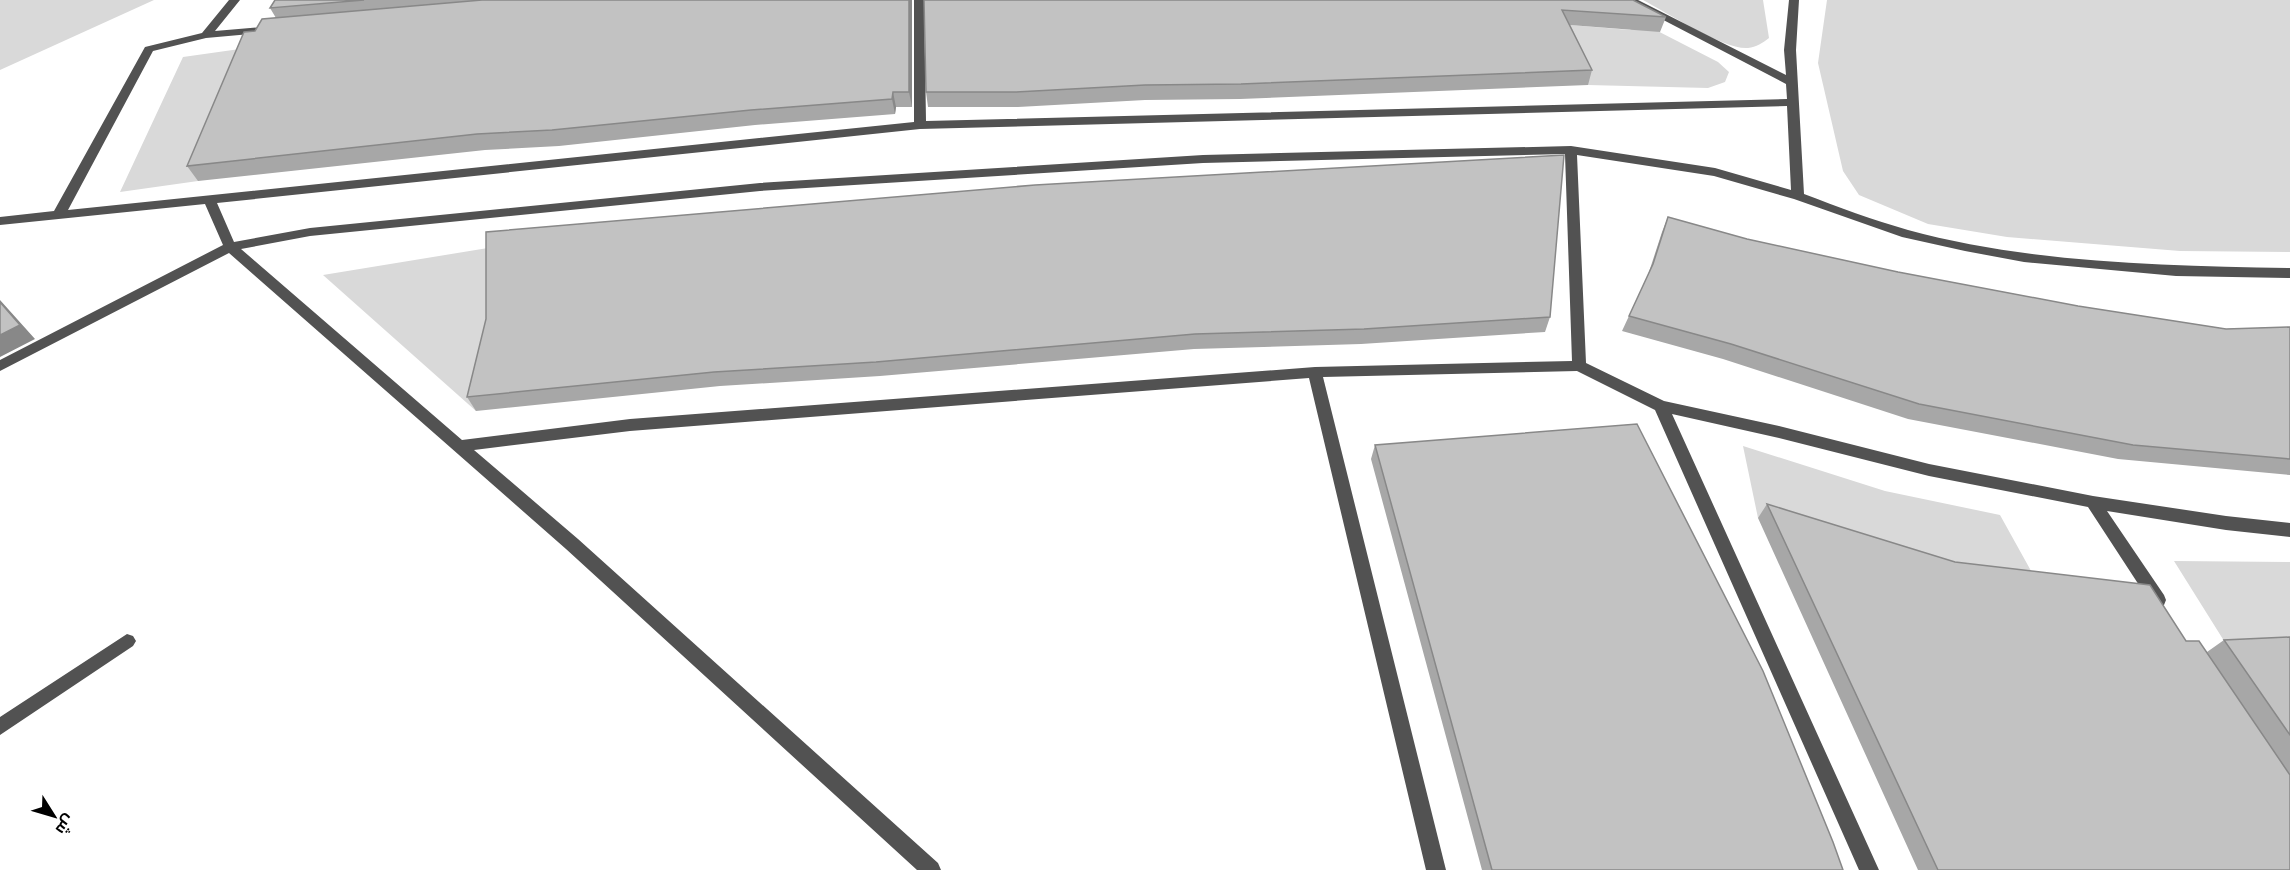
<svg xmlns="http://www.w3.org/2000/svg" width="2290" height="870" font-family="'Alegreya Sans',Cairo,sans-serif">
  <rect width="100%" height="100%" fill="#fff"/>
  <!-- green -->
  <path fill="#d9d9d9" d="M0 0H154L0 70Z
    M1643 0H1763L1769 38C1763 43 1756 47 1748 48 1724 50 1666 12 1643 0Z
    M1827 0H2290V252L2180 251 2007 237 1928 224 1859 195 1843 171 1818 63Z
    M1642 23 1718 62 1729 72 1725 82 1708 88 1588 85 1558 24 1630 30Z
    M254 47 198 181 120 192 183 57Z
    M494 247 476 411 323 275Z
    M1743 446 1885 491 2000 515 2040 587 1942 576 1758 518Z
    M2174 561 2290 562V650L2231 652Z"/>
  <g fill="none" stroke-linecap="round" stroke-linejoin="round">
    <!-- minor -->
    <path fill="#525252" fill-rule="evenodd" d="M229 0H240L215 31 274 26 280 29 274 32 206 38 153 51 68 210 914 122V0H924L926 121 1787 99 1786 84 1625 0H1638L1786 75 1784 50 1789 0H1799L1796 50 1804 194C1838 207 1873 220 1908 230 2028 263 2166 266 2290 268V278L2176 276 2024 262 1965 251 1902 237 1794 199 1714 176 1577 155 1586 363 1664 401 1779 426 1929 464 2093 496 2226 516 2290 523V537L2226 530 2107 511 2164 595 2166 600 2164 605 2158 607 2152 605 2088 507 1929 476 1779 438 1672 414 1879 870H1859L1655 410 1577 371 1323 377 1446 870H1426L1309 378 630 431 474 450 578 539 938 863 941 870H917L566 549 229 253 0 371V360L223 245 205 204 0 225V217L54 211 145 47 202 33ZM1787 106 1791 190 1715 168 1571 146 1203 155 760 183 310 228 234 242 217 203 920 129ZM1565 154 1572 361 1315 367 630 419 462 440 241 249 310 236 760 191 1203 163Z
      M127 634 133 636 136 641 133 646 0 735V717Z"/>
  </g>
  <!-- wall -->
  <path fill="#a7a7a7" d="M275 0H912V107H896L895 114 755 125 559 146 485 150 198 181 187 166 255 31 276 18 270 8Z
    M1633 0 1666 17 1660 32 1570 25 1592 70 1588 85 1240 99 1145 100 1018 107H928L926 92Z
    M1668 217 1747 239 1898 272 2078 306 2226 329 2290 327V475L2118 459 1908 419 1723 359 1622 331 1648 275 1662 232Z
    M1550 317 1545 332 1361 344 1194 349 880 376 720 386 476 411 467 397 486 319Z
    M1375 445 1843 870H1482L1371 459Z
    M1767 504 2186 641 2207 652 2224 640 2290 637V870H1918L1758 518Z"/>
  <!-- shaded-wall -->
  <path fill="#888" d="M909 0H912V107L909 92Z
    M893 92 896 107 895 114 892 99Z
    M0 300 35 339 0 357Z"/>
  <!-- building -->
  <path fill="#c2c2c2" stroke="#888" stroke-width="1.5" d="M275 0H364L270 8Z
    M482 0H909V92H893L892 99 751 110 552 130 477 134 187 166 244 32 255 31 262 19Z
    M924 0H1633L1666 17 1562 10 1592 70 1241 84 1145 85 1016 92H926Z
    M1564 155 1550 317 1364 329 1195 334 876 362 714 372 467 397 486 319V232L1035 185Z
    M1668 217 1747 239 1898 272 2078 306 2226 329 2290 327V459L2133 445 1919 404 1731 344 1629 316 1653 264Z
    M0 302 20 325 0 335Z
    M1637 424 1763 671 1833 842 1843 870H1492L1375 445Z
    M1767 504 1955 562 2150 585 2186 641H2199L2290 775V870H1938Z
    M2290 637V735L2224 640Z"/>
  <!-- north arrow -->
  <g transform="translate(54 816) rotate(127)" stroke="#ffffff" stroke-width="4.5" paint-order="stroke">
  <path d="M0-4.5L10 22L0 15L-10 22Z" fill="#000000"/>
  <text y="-9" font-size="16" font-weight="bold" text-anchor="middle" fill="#000000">ش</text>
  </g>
</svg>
